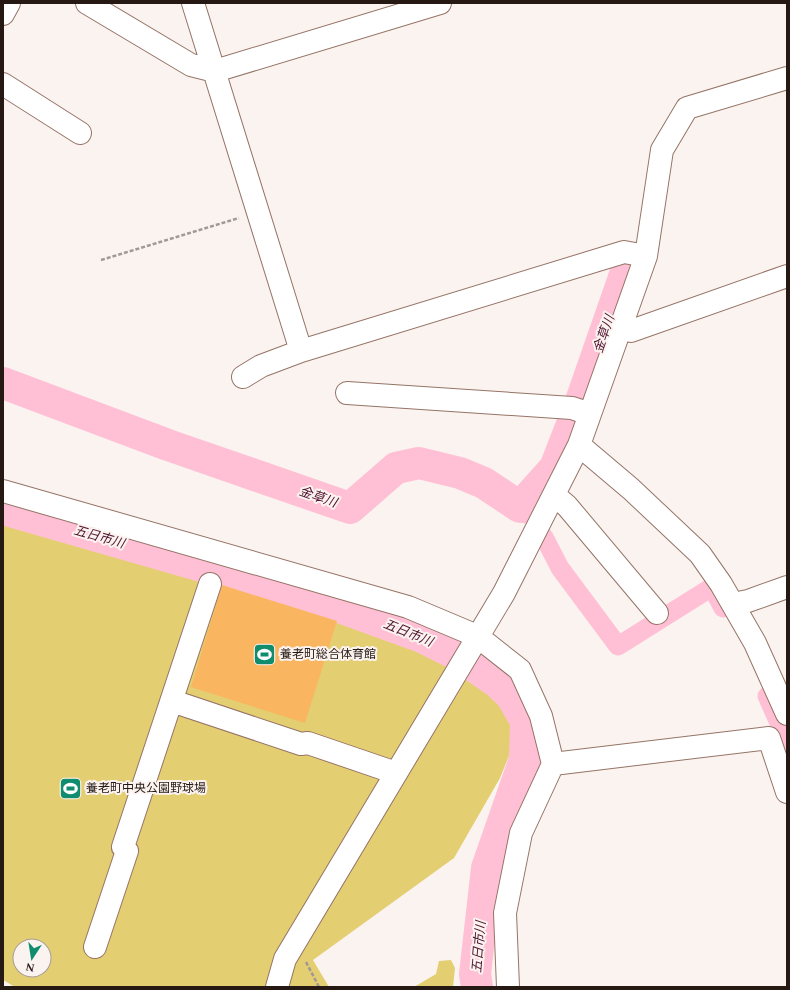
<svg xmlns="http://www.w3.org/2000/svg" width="790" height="990" font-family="Spectral,'Noto Sans JP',serif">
  <rect width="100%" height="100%" fill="#fbf3f0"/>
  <!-- green -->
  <path fill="#e4ce72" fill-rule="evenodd" d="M3 517 346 617 443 656 495 689 512 715 511 751 500 778 454 858 313 960 329 987H15L3 980ZM20 946H44V970H20Z
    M451 960 455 968 453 987H414L436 974 439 961Z"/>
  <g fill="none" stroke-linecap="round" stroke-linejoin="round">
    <!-- canal -->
    <path stroke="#ffc0d6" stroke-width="19" d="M520 507 526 514
      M544 537 560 568 618 646 712 587 723 608
      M767 696 787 741"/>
    <!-- river -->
    <path stroke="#ffc0d6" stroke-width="32" d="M3 383 168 445 350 508 396 468 419 463 460 473 484 483 520 507 555 468 574 419
      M581 401 628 266
      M3 509 320 600 422 637 458 655 497 682 511 695 526 721 525 759 487 868 475 974 477 987"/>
  </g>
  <!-- building -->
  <path fill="#f9b55f" d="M222 585 337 621 305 723 191 687Z"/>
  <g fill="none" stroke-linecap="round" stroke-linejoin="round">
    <defs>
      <path id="minor" d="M87 3 191 65 215 71 440 3
        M193 3 301 351
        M3 14 9 3
        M3 84 80 133
        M620 328 631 331 787 276
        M243 377 261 366 301 351 624 252 646 256
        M347 393 572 408 590 414
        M579 445 631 489 700 554 721 584 755 643 787 714
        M3 491 408 607 477 636 520 670 541 716 553 764 521 833 505 913 508 987
        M554 495 567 506 657 613
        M733 604 748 601 787 587
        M172 701 301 744 308 743 396 773
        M553 764 769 738 787 792
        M95 947 127 851 123 847 210 584
        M277 987 285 959 504 593 579 445 646 256 662 150 687 108 787 78"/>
    </defs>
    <!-- minor casing -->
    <use href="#minor" stroke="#957466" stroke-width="24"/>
    <!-- path -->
    <path stroke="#a29894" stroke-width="2.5" stroke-dasharray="4 2" stroke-linecap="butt" d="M101 260 239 218
      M306 962 319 987"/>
    <!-- minor -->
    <use href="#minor" stroke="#fff" stroke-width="22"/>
  </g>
  <!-- icons -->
  <defs>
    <symbol id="stadium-square" viewBox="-11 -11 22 22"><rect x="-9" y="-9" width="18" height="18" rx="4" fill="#108c6f" stroke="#fbf3f0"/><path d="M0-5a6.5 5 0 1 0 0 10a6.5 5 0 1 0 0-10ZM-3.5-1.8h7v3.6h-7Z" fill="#fff"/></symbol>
  </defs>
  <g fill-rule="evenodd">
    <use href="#stadium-square" x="252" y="642" width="25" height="25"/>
    <use href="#stadium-square" x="58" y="776" width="25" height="25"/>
  </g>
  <g text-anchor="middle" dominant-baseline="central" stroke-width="4" stroke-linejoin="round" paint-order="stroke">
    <!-- poi labels -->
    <g font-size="12" fill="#261913" stroke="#fbf3f0" text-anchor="start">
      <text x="280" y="654">養老町総合体育館</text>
      <text x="86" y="788">養老町中央公園野球場</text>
    </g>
    <!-- water labels -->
    <g font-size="13" font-style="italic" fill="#50132f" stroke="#fbf3f0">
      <text transform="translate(604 334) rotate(-71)">金草川</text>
      <text transform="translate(318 497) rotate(19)">金草川</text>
      <text transform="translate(99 537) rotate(16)">五日市川</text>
      <text transform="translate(408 633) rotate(22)">五日市川</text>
      <text transform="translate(479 947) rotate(-85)">五日市川</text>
    </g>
  </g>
  <!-- border -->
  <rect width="790" height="990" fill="none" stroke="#261913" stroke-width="8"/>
  <!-- north arrow -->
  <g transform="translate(32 958) rotate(192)"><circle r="19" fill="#fbf3f0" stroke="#a69c98"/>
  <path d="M0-3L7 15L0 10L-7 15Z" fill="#108c6f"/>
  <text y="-6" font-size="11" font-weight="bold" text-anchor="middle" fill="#261913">N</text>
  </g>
</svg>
